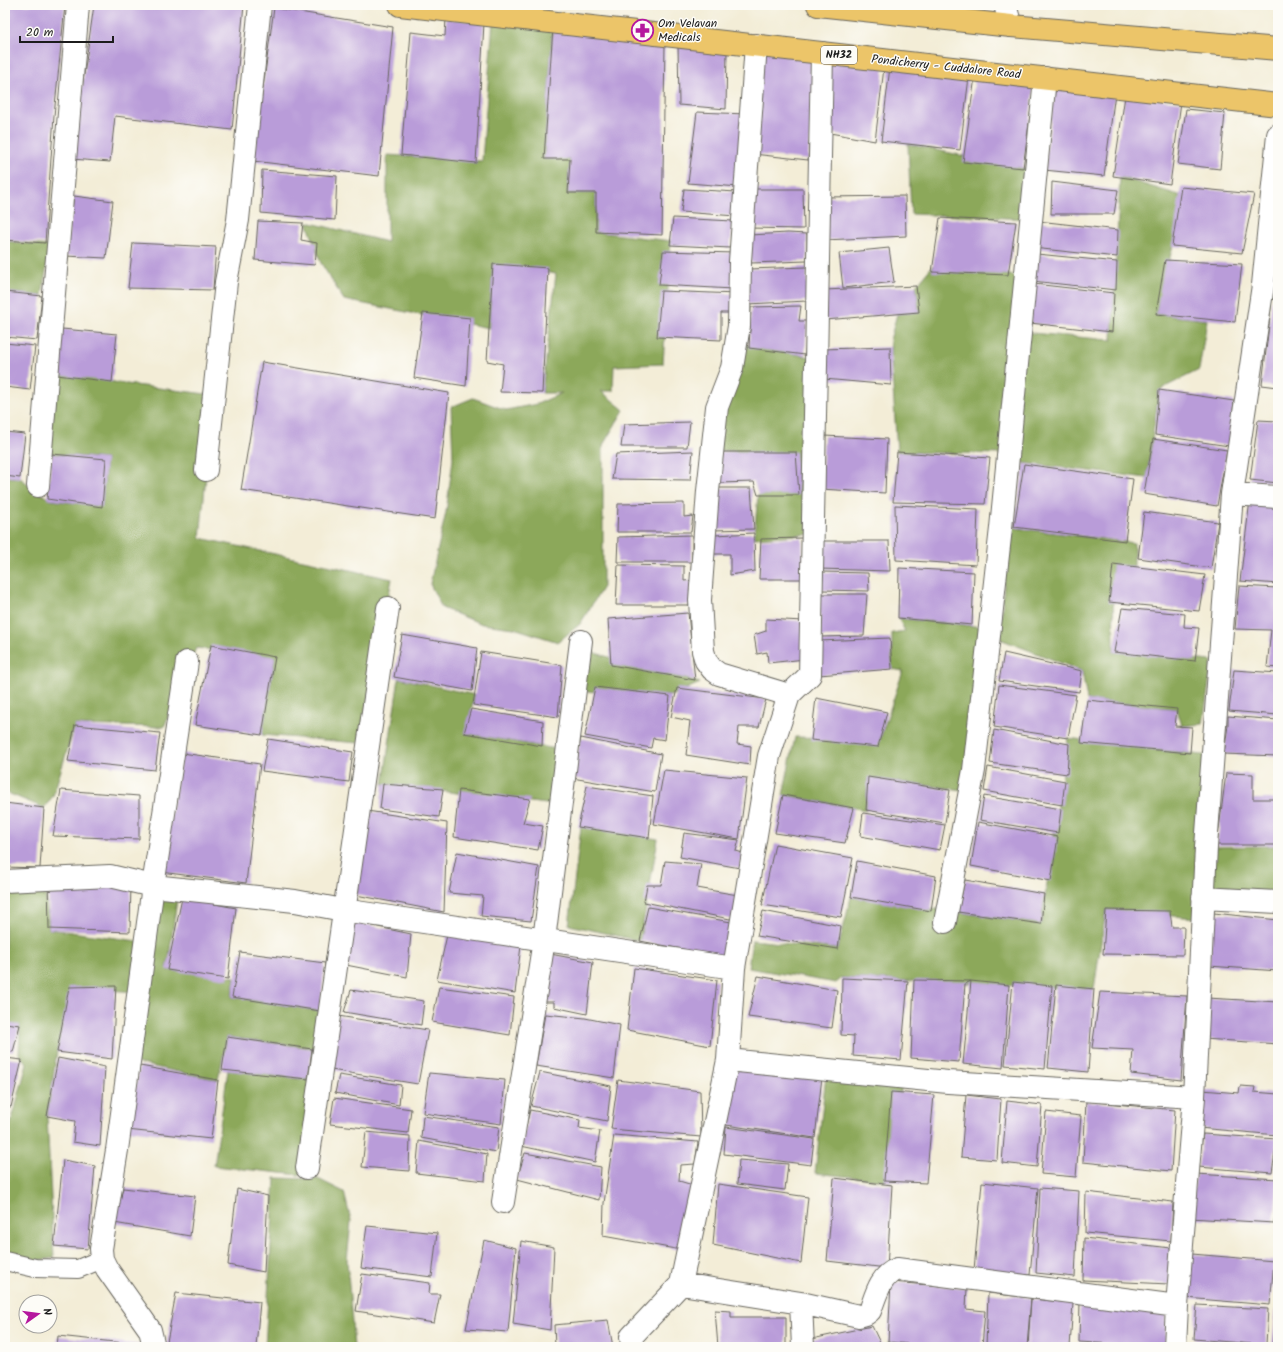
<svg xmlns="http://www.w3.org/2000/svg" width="1283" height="1352" font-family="Kalam,sans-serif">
  <rect width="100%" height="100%" fill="#fdfcf7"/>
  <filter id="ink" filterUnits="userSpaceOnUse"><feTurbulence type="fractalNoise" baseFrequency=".025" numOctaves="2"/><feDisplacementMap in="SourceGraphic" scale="8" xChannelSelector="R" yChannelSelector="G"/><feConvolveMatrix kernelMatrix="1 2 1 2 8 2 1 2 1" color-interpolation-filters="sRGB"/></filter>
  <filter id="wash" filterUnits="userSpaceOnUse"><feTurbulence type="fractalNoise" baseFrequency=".012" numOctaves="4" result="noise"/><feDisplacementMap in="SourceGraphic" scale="16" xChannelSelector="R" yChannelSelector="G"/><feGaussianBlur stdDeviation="0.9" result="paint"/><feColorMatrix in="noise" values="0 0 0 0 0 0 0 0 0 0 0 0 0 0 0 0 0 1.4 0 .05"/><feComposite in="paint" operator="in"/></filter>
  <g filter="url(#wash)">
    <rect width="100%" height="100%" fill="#f3edd7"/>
    <!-- forest -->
    <path fill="#8ca85a" stroke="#54623b" d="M493 20 553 27 544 159H570L568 193H596V232L671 241 663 364 614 366 613 391H601L624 410 603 445V587L580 624 558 642 514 628 482 624 442 608 430 584 446 512 453 459 451 407 473 398 506 410 537 404 562 393H542L556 274 493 264 489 328 344 300 321 263 307 222 387 242V155L482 161Z
      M908 144 1035 171 1031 219 911 214Z
      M1120 177 1185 197 1156 314 1207 320 1199 370 1159 390 1147 478 1008 461 1020 332 1112 340Z
      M5 241 50 246 42 296 5 292Z
      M933 265 1025 277 1002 454 897 452 890 340 897 314 919 312 916 286Z
      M740 344 816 358 813 534 754 538 758 495 796 454 713 450Z
      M58 370 119 383 214 395 200 538 392 579 359 743 262 735 275 657 196 648 164 727 75 725 53 796 44 808 5 792V477L20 478 50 500 102 506 106 459 47 453Z
      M1008 527 1134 543V566L1113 568 1114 652 1212 661 1203 724 1182 726 1177 709 1087 700 1082 671 1000 639Z
      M898 618 984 627 963 790 868 778 866 810 783 795 795 737 880 739 903 671 892 669V633L905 631Z
      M581 649 700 683 670 696 581 691Z
      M399 678 475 695 465 733 562 750 555 805 383 784Z
      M1068 738 1210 756 1195 918 1106 910 1094 989 842 978 836 983 748 968 752 940 838 949 851 897 1041 924Z
      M581 827 658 839 640 941 569 925Z
      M1278 846V899L1208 898 1206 847Z
      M44 879 49 929 138 941V992L72 988 57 1052 47 1116 54 1258 5 1266V1145L27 1064 19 1054 20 1026 5 1024V884Z
      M153 886 178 893 167 970 235 977 232 997 320 1011V1049L227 1037 218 1080 136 1063Z
      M228 1070 315 1081 300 1175 214 1166Z
      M826 1075 902 1082 890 1181 815 1173Z
      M275 1178 318 1179 344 1192 351 1221 347 1260 354 1347H265Z
      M460 1340 498 1347H455Z
      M888 1342 942 1347H889Z"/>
    <g id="blocks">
      <!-- building -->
      <path fill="#b99cd9" d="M5 5H65L54 116 45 243 5 240Z
        M94 5H244L232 130 115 116 110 162 72 159Z
        M274 8 393 27 379 176 253 161Z
        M446 18 484 23 476 163 401 155 411 32 445 36Z
        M553 27 665 44 662 235 596 232V193H568L570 159H544Z
        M678 43 727 50 726 109 679 105Z
        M759 50 815 59 808 160 753 154Z
        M828 60 884 68 875 141 830 133Z
        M890 67 969 77 960 150 881 141Z
        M975 77 1034 85 1023 168 963 162Z
        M1056 85 1115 93 1104 176 1044 170Z
        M1125 96 1181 102 1170 184 1113 176Z
        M1186 109 1225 113 1220 169 1178 164Z
        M697 112 746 114 739 187 688 183Z
        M262 170 337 176 335 220 261 213Z
        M1052 182 1118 190 1114 214H1051Z
        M1181 187 1254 194 1242 253 1172 246Z
        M684 189 737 192 736 216 681 212Z
        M751 189H803L804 229 749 228Z
        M74 196 113 201 106 258 65 256Z
        M905 196 906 236 825 240 824 197Z
        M673 218 733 221 730 248 670 245Z
        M940 218 1016 222 1008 275 932 272Z
        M258 221 303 223 301 240 317 243 315 265 255 260Z
        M1038 221 1118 230 1117 257 1033 248Z
        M788 233 807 234V261L751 263 749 235Z
        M133 243 216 247 213 290 128 288Z
        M889 248 894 282 843 288 839 253Z
        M663 251 735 253 733 289 659 285Z
        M1037 254 1117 262 1116 290 1032 281Z
        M1165 260 1242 264 1235 322 1156 314Z
        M493 264 548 268 542 393 500 392 503 364 487 361Z
        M807 267V301L748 304 749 269Z
        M1034 284 1114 293 1112 332 1030 323Z
        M916 286 919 312 825 320 824 290Z
        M661 291 737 294V313H721V340L657 337Z
        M5 292 42 296 37 340 5 337Z
        M1272 299 1278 300V387L1262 385Z
        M801 306 799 321H807L805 355 749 348 751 307Z
        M423 313 470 318 466 386 414 378Z
        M62 329 117 334 112 382 57 375Z
        M5 343 35 346 30 390 5 387Z
        M890 347 891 385 824 379 823 349Z
        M262 362 449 393 435 519 241 490Z
        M1159 390 1234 401 1229 446 1155 435Z
        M1258 420 1278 421V483L1250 480Z
        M690 422 687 447H621L624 424Z
        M5 432 25 434 20 478 5 476Z
        M824 436 887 439 885 493 821 489Z
        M1153 439 1227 450 1217 506 1144 494Z
        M693 451 690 480 612 479 616 454Z
        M720 452H796L799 495H758L754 482 718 483Z
        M897 452 990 458 985 504 893 502Z
        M52 454 106 459 102 507 47 499Z
        M1024 464 1133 479 1125 541 1014 527Z
        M716 488H751L754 529 713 530Z
        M1250 500 1278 501V584L1240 581Z
        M684 503V517L693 516 691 532H617L618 504Z
        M895 505 978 509 976 565 896 560Z
        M1144 512 1218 522 1211 568 1138 558Z
        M754 533 755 571 730 575V554H713L715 535Z
        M692 535V562H617L618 537Z
        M802 538 804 579H759L761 539Z
        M820 541H889L890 571 819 569Z
        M1113 564 1205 575 1199 611 1109 602Z
        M618 565 684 566V581L695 580 694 605H616Z
        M899 568 974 572 972 625 898 618Z
        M823 572 868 573 869 591 822 590Z
        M1239 586 1278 588V668L1267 667 1271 630 1235 629Z
        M819 594H867L864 636 821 637Z
        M1122 608 1185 614 1184 627 1199 628 1195 661 1114 652Z
        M688 613 695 680 611 665 608 619Z
        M766 619 803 621 805 659 768 663 767 652 757 654 754 635 766 631Z
        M402 635 477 648 472 691 394 677Z
        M890 638 892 669 819 675V641Z
        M211 645 275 657 262 735 195 725Z
        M481 652 562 665 558 717 473 705Z
        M1004 653 1082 671 1079 692 999 681Z
        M1234 670 1278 673V715L1229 711Z
        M999 685 1076 695 1068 738 994 727Z
        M595 687 670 696 665 740 653 738 651 748 585 736Z
        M677 688 766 699 759 727H739L737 744 751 746 750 765 686 755 690 721 671 717Z
        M816 698 887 712 878 747 811 740Z
        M1087 700 1177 709 1175 726 1192 727 1190 753 1081 743Z
        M471 709 543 721 542 746 464 733Z
        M1228 716 1278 720V756L1224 754 1228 725Z
        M75 725 160 733 155 770 68 761Z
        M994 730 1069 744 1067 774 990 763Z
        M581 738 661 754 655 792 572 778Z
        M268 739 353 752 349 782 262 771Z
        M182 753 260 764 246 883 161 872Z
        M988 767 1065 781 1062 805 984 791Z
        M664 770 747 778 739 839 654 824Z
        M1226 773 1253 774V799H1278V845H1217Z
        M868 777 950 790 945 823 866 810Z
        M383 784 443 789 439 817 380 809Z
        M587 786 653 796 649 838 578 827Z
        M61 790 139 796V839L53 836Z
        M459 790 530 799 523 823 543 826 538 850 454 837Z
        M783 795 854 808 845 843 775 833Z
        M984 796 1061 809 1058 833 980 820Z
        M5 803 44 808 40 868 5 867Z
        M367 811 447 823 444 912 356 895Z
        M863 813 945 825 940 850 860 836Z
        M978 822 1058 837 1051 881 971 866Z
        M684 833 739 840 736 851 743 853 740 868 680 857Z
        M775 844 853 858 841 917 762 905Z
        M457 852 539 867 531 921 481 916 483 896 449 893Z
        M665 861 701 864 697 888 738 895 735 920 644 902 647 885H661Z
        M857 861 936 876 931 911 851 897Z
        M48 879 131 881 130 932 49 929Z
        M965 880 1044 894 1041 924 958 912Z
        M182 898 236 908 228 979 167 970Z
        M648 907 731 922 726 957 640 941Z
        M1106 910 1170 911 1172 927H1184L1183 955 1103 954Z
        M763 911 841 926 838 949 757 936Z
        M1214 913 1278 920V971L1209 966Z
        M354 922 411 934 407 977 346 965Z
        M447 935 521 946 515 993 437 980Z
        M240 952 325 963 320 1011 232 997Z
        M550 954 593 962 587 1014 554 1007V1002H542Z
        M634 968 717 980 710 1046 627 1030Z
        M758 976 837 990 832 1028 748 1017Z
        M842 978 908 981 901 1060 853 1056 854 1036 841 1035Z
        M914 980 971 981 965 984 959 1062 911 1058Z
        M971 981 1009 985 1003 1068 963 1064Z
        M1013 982 1052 986 1045 1069 1005 1065Z
        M1056 985 1094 989 1088 1072 1048 1068Z
        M116 986 112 1059 57 1052 69 987Z
        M439 987 514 997 510 1035 432 1022Z
        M351 990 424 1001 421 1025 344 1012Z
        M1100 992 1187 996 1181 1080 1131 1074 1133 1050 1092 1048Z
        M1207 998 1278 1002V1044L1204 1039Z
        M545 1014 585 1018 620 1025 614 1078 536 1066Z
        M338 1016 428 1030 418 1084 331 1070Z
        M5 1023 20 1025 13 1052 5 1051Z
        M227 1037 312 1049 308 1079 222 1070Z
        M5 1058 22 1060 11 1107 5 1106Z
        M58 1058 105 1067 100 1146 73 1142 75 1121 47 1116Z
        M140 1066 218 1080 211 1139 127 1130Z
        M735 1068 822 1077 815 1138 726 1125Z
        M540 1072 611 1086 607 1121 531 1106Z
        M429 1073 505 1080 501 1124 423 1113Z
        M339 1075 401 1085 399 1105 335 1093Z
        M618 1080 700 1091 701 1137 611 1129Z
        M1240 1086 1255 1087 1254 1092 1278 1094 1277 1135 1199 1128 1202 1090 1239 1093Z
        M891 1092 934 1095 926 1183 884 1181Z
        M966 1095 1001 1099 997 1160 961 1157Z
        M334 1098 411 1109 408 1133 330 1124Z
        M1007 1101 1042 1105 1037 1167 1002 1163Z
        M1086 1101 1175 1110 1171 1171 1083 1162Z
        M530 1110 580 1120 579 1128 600 1131 595 1162 521 1146Z
        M1046 1112 1081 1116 1076 1177 1041 1174Z
        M5 1115H8L5 1125Z
        M423 1116 499 1127 496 1152 421 1138Z
        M726 1127 814 1139 811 1165 724 1154Z
        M366 1132 410 1136 409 1171 362 1167Z
        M1203 1134 1277 1139 1272 1173 1198 1167Z
        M614 1135 698 1142 695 1164 680 1165 679 1181 693 1185 681 1250 603 1236 604 1203Z
        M419 1141 487 1154 485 1181 416 1173Z
        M525 1153 601 1167 599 1200 517 1179Z
        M63 1160 95 1166 88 1249 54 1246Z
        M739 1160 788 1164 785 1190 737 1184Z
        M1196 1174 1278 1179 1274 1223 1190 1218Z
        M834 1178 892 1185 887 1268 827 1261Z
        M982 1182 1038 1188 1030 1275 974 1270Z
        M718 1184 808 1197 801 1263 713 1245Z
        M123 1188 195 1196 190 1236 114 1223Z
        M1040 1188 1079 1191 1075 1277 1036 1273Z
        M237 1189 268 1196 264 1272 228 1265Z
        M1086 1192 1173 1202 1171 1241 1085 1233Z
        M367 1226 437 1233 432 1277 361 1268Z
        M1084 1238 1171 1248 1169 1284 1083 1280Z
        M484 1240 516 1248 508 1332 466 1329Z
        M521 1241 554 1247 550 1330 513 1324Z
        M1192 1254 1274 1261 1270 1305 1186 1298Z
        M362 1274 430 1283 429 1294H440L434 1323 356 1311Z
        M891 1282 967 1288 966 1309 985 1311 982 1347H942L888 1342Z
        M176 1293 260 1302 256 1347H166Z
        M988 1293 1031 1298 1027 1347H986Z
        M1031 1299 1073 1303 1070 1347H1028Z
        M1080 1301 1167 1311 1165 1347 1079 1342Z
        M1197 1305 1268 1309 1266 1345 1194 1339Z
        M1276 1309H1278V1347H1272Z
        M715 1310 731 1311V1317H786V1347H718Z
        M608 1320 613 1347H555L554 1325Z
        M872 1326 882 1347H813L812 1339Z
        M58 1336 143 1345V1347H57Z"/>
    </g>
  </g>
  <g filter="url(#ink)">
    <use href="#blocks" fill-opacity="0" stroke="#67655d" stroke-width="1"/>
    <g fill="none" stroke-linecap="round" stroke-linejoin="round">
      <defs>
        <path id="lane" d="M5 1261 35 1268 78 1269 102 1259"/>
        <path id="street" d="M1005 5 1011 26
          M756 45 740 261 739 326 732 368 717 407 708 491 700 600 703 651 706 661 712 669 719 674 789 695
          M822 53 810 675 789 695 769 756 734 968 728 1060 681 1284 801 1303 859 1316 866 1314 870 1311C876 1295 880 1276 897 1269L1177 1306
          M206 470 226 282 238 220 260 5
          M38 486 78 5
          M1232 494 1278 497
          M5 881 110 876 153 886 295 901 343 910 734 968
          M1203 898 1278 902
          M945 922 974 770 1001 528 1045 78
          M728 1060 948 1082 1194 1097
          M307 1168 388 608
          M503 1202 544 940 581 641
          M801 1303 803 1347
          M154 1347 150 1330 107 1269 102 1259 101 1249 117 1150 153 886 187 662
          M632 1347 631 1337 681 1284
          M1175 1347 1177 1306 1194 1097 1206 847 1232 494 1263 285 1278 135"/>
        <path id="highway" d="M400 5 1278 105
          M818 5 1011 26 1278 49"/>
      </defs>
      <!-- lane casing -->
      <use href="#lane" stroke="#67655d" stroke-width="20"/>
      <!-- street casing -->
      <use href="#street" stroke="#67655d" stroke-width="24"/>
      <!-- highway casing -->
      <use href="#highway" stroke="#67655d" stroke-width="24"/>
      <!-- lane -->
      <use href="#lane" stroke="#fff" stroke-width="18"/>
      <!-- street -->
      <use href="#street" stroke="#fff" stroke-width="22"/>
      <!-- highway -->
      <use href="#highway" stroke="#ecc569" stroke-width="22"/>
    </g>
  </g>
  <!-- icons -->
  <defs>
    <symbol id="pharmacy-ring" viewBox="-11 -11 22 22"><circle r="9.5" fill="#fdfcf7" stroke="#b5179e" stroke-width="1.5"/><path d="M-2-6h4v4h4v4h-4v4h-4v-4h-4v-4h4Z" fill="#b5179e"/></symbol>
  </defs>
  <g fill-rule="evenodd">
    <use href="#pharmacy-ring" x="630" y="18" width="25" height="25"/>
  </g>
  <g text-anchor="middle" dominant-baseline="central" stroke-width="3" stroke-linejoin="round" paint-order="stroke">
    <!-- shield labels -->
    <rect fill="#fdfcf7" stroke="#605f5e" stroke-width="1" x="821" y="46" width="36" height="18" rx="3"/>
    <g font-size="11" font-weight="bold" fill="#1c1c1c">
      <text x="839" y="55">NH32</text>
    </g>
    <!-- poi labels -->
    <g font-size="12" fill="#1c1c1c" stroke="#fdfcf7" text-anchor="start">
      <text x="658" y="23">Om Velavan<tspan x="658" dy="14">Medicals</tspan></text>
    </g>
    <!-- street labels -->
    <g font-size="12" fill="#1c1c1c" stroke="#fdfcf7">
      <text transform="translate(946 67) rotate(6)">Pondicherry - Cuddalore Road</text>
    </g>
  </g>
  <!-- margin -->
  <rect width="1283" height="1352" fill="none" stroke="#fdfcf7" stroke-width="20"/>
  <!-- north arrow -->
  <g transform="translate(38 1314) rotate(76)"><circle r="19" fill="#fdfcf7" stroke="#a3a29f"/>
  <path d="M0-3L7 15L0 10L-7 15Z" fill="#b5179e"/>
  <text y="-6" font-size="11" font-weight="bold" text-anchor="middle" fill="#1c1c1c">N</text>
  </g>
  <!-- scale -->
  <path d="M20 36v6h93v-6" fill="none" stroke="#1c1c1c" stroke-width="2"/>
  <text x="26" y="36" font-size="12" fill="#1c1c1c" stroke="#fdfcf7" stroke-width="3" paint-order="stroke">20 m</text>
</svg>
